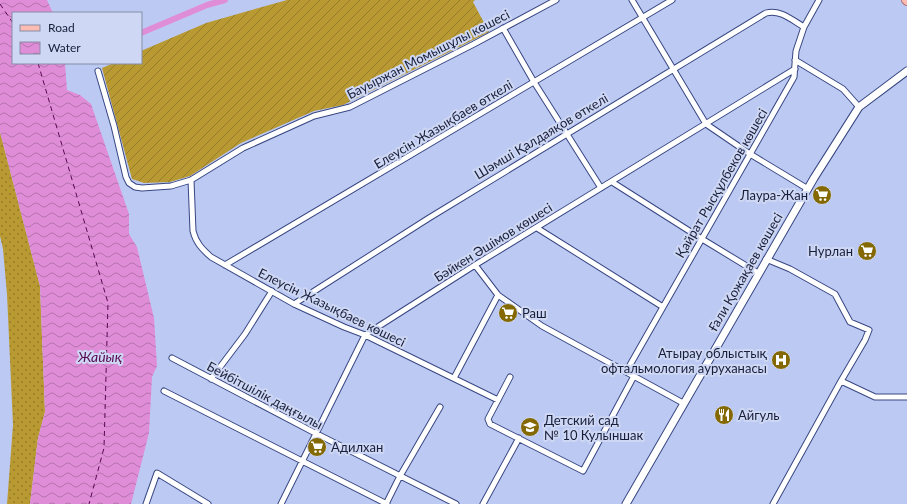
<svg xmlns="http://www.w3.org/2000/svg" width="907" height="504" font-family="Lato,sans-serif">
  <defs>
    <pattern id="grass-dots" width="8" height="8" patternUnits="userSpaceOnUse"><rect width="8" height="8" fill="#b99931"/><path d="M2 2h.1M6 6h.1" fill="none" stroke="#957c2b" stroke-width="1.8" stroke-linecap="round"/></pattern>
    <pattern id="garden-furrows" width="10" height="10" patternUnits="userSpaceOnUse"><rect width="10" height="10" fill="#b99931"/><path d="M-1 1l2-2M0 10L10 0M9 11l2-2" fill="none" stroke="#957c2b"/></pattern>
    <pattern id="water-waves" width="16" height="10" patternUnits="userSpaceOnUse"><rect width="16" height="10" fill="#e08dd7"/><path d="M0 5q4-4 8 0t8 0" fill="none" stroke="#b573af"/></pattern>
  </defs>
  <rect width="100%" height="100%" fill="#bccaf3"/>
  <!-- grass -->
  <path fill="url(#grass-dots)" d="M0 132 40 286 45 412 38 438 30 504H7L13 425 7 294 3 249 0 236Z"/>
  <!-- garden -->
  <path fill="url(#garden-furrows)" d="M287 0H475L473 2 489 32 343 105 314 111 241 143 190 176 170 182 144 183 132 179 102 68 114 63H141V51L206 23Z"/>
  <!-- water -->
  <path fill="url(#water-waves)" d="M0 0H47L53 13H13V63H65L67 90 80 95 91 104 129 214V234L137 247 154 318 157 366 152 377 149 433 131 504H30L38 438 45 412 40 286 0 132Z"/>
  <g fill="none" stroke-linecap="round" stroke-linejoin="round">
    <!-- canal -->
    <path stroke="#e08dd7" stroke-width="6" d="M141 33 207 5 225 0"/>
    <!-- ferry -->
    <path stroke="#550951" stroke-width="1" stroke-dasharray="5 4" stroke-linecap="butt" d="M0 4 13 23
      M38 63 108 303 104 448 89 504"/>
    <defs>
      <path id="minor" d="M632 0 706 124 750 154 808 189
        M503 28 534 82 601 188
        M795 60 843 89 859 107
        M98 71 114 126 126 177 129 183 135 187 142 188 171 186 191 180 243 148 314 116 350 107 474 44 556 0
        M191 180 193 231C196 243 202 249 211 257L294 304 344 327 365 335 498 400
        M612 182 702 239 758 273
        M537 228 663 307
        M766 259 790 269 835 294 850 322 869 330 865 340 841 381 875 397H907
        M225 265 672 0
        M475 265 498 295 542 326 683 403
        M294 304 429 218 766 13C780 9 792 20 804 27
        M172 358 315 433 456 504
        M626 372 794 77 796 51 804 27 819 0
        M510 377 488 419 490 424 583 471 634 376
        M454 378 498 295
        M211 379 245 334 272 291
        M164 391 387 504
        M146 504 157 473 208 504
        M281 504 365 335 475 265 795 69
        M386 504 400 476 440 407
        M483 504 519 438
        M773 504 841 381"/>
      <path id="tertiary" d="M626 504 814 178 859 107 907 71"/>
      <path id="primary" d="M906 0 907 1"/>
    </defs>
    <!-- minor casing -->
    <use href="#minor" stroke="#384782" stroke-width="7"/>
    <!-- tertiary casing -->
    <use href="#tertiary" stroke="#384782" stroke-width="9"/>
    <!-- primary casing -->
    <use href="#primary" stroke="#ab6866" stroke-width="10"/>
    <!-- minor -->
    <use href="#minor" stroke="#fff" stroke-width="5"/>
    <!-- tertiary -->
    <use href="#tertiary" stroke="#fff" stroke-width="7"/>
    <!-- primary -->
    <use href="#primary" stroke="#fcbcb2" stroke-width="8"/>
  </g>
  <!-- icons -->
  <defs>
    <symbol id="supermarket-disc" viewBox="-11 -11 22 22"><circle r="9.5" fill="#846903" stroke="#ced7f3"/><path d="M-6-5.5h2.5l.6 2H6L4.5 2H-2.5L-4.4-4H-6ZM-1.5 3.2a1.3 1.3 0 1 0 .1 0ZM3 3.2a1.3 1.3 0 1 0 .1 0Z" fill="#fff"/></symbol>
    <symbol id="hospital-disc" viewBox="-11 -11 22 22"><circle r="9.5" fill="#846903" stroke="#ced7f3"/><path d="M-5-5h3v3.5h4V-5h3V5h-3V1.5h-4V5h-3Z" fill="#fff"/></symbol>
    <symbol id="restaurant-disc" viewBox="-11 -11 22 22"><circle r="9.5" fill="#846903" stroke="#ced7f3"/><path d="M-5-6h1v4h1v-4h1v4h1v-4h1v5L-1.5 .5V6h-2V.5L-5-1ZM5-6V6H3V1.5H1.5Q1.5-4 5-6Z" fill="#fff"/></symbol>
    <symbol id="school-disc" viewBox="-11 -11 22 22"><circle r="9.5" fill="#846903" stroke="#ced7f3"/><path d="M0-5L7-2L0 1L-7-2ZM-4 1L0 2.5L4 1V4Q0 6-4 4Z" fill="#fff"/></symbol>
  </defs>
  <g fill-rule="evenodd">
    <use href="#supermarket-disc" x="811" y="184" width="22" height="22"/>
    <use href="#supermarket-disc" x="856" y="240" width="22" height="22"/>
    <use href="#supermarket-disc" x="497" y="302" width="22" height="22"/>
    <use href="#hospital-disc" x="770" y="349" width="22" height="22"/>
    <use href="#restaurant-disc" x="713" y="404" width="22" height="22"/>
    <use href="#school-disc" x="519" y="416" width="22" height="22"/>
    <use href="#supermarket-disc" x="306" y="436" width="22" height="22"/>
  </g>
  <g text-anchor="middle" dominant-baseline="central" stroke-width="4" stroke-linejoin="round" paint-order="stroke">
    <!-- street labels -->
    <g font-size="13" fill="#171e38" stroke="#ced7f3">
      <text transform="translate(428 54) rotate(-27)">Бауыржан Момышұлы көшесі</text>
      <text transform="translate(443 124) rotate(-31)">Елеусін Жазықбаев өткелі</text>
      <text transform="translate(541 136) rotate(-31)">Шәмші Қалдаяқов өткелі</text>
      <text transform="translate(721 183) rotate(-60)">Қайрат Рысқұлбеков көшесі</text>
      <text transform="translate(493 242) rotate(-32)">Бәйкен Әшімов көшесі</text>
      <text transform="translate(745 272) rotate(-60)">Ғали Қожақаев көшесі</text>
      <text transform="translate(332 307) rotate(26)">Елеусін Жазықбаев көшесі</text>
      <text transform="translate(265 395) rotate(28)">Бейбітшілік даңғылы</text>
    </g>
    <!-- poi labels -->
    <g font-size="13" fill="#171e38" stroke="#ced7f3" text-anchor="start">
      <text x="808" y="195" text-anchor="end">Лаура-Жан</text>
      <text x="853" y="251" text-anchor="end">Нурлан</text>
      <text x="522" y="313">Раш</text>
      <text x="767" y="353" text-anchor="end">Атырау облыстық<tspan x="767" dy="15">офтальмология ауруханасы</tspan></text>
      <text x="738" y="415">Айгуль</text>
      <text x="544" y="420">Детский сад<tspan x="544" dy="15">№ 10 Кулыншак</tspan></text>
      <text x="331" y="447">Адилхан</text>
    </g>
    <!-- water labels -->
    <g font-size="14" font-style="italic" fill="#550951" stroke="#ced7f3">
      <text x="100" y="356">Жайық</text>
    </g>
  </g>
  <!-- legend -->
  <rect x="12" y="12" width="130" height="52" fill="#ced7f3" stroke="#858da8"/>
  <rect x="20" y="25" width="20" height="6" fill="#fcbcb2" stroke="#858da8"/>
  <text x="48" y="32" font-size="12" fill="#171e38">Road</text>
  <rect x="20" y="42" width="20" height="12" fill="url(#water-waves)" stroke="#858da8"/>
  <text x="48" y="52" font-size="12" fill="#171e38">Water</text>
</svg>
